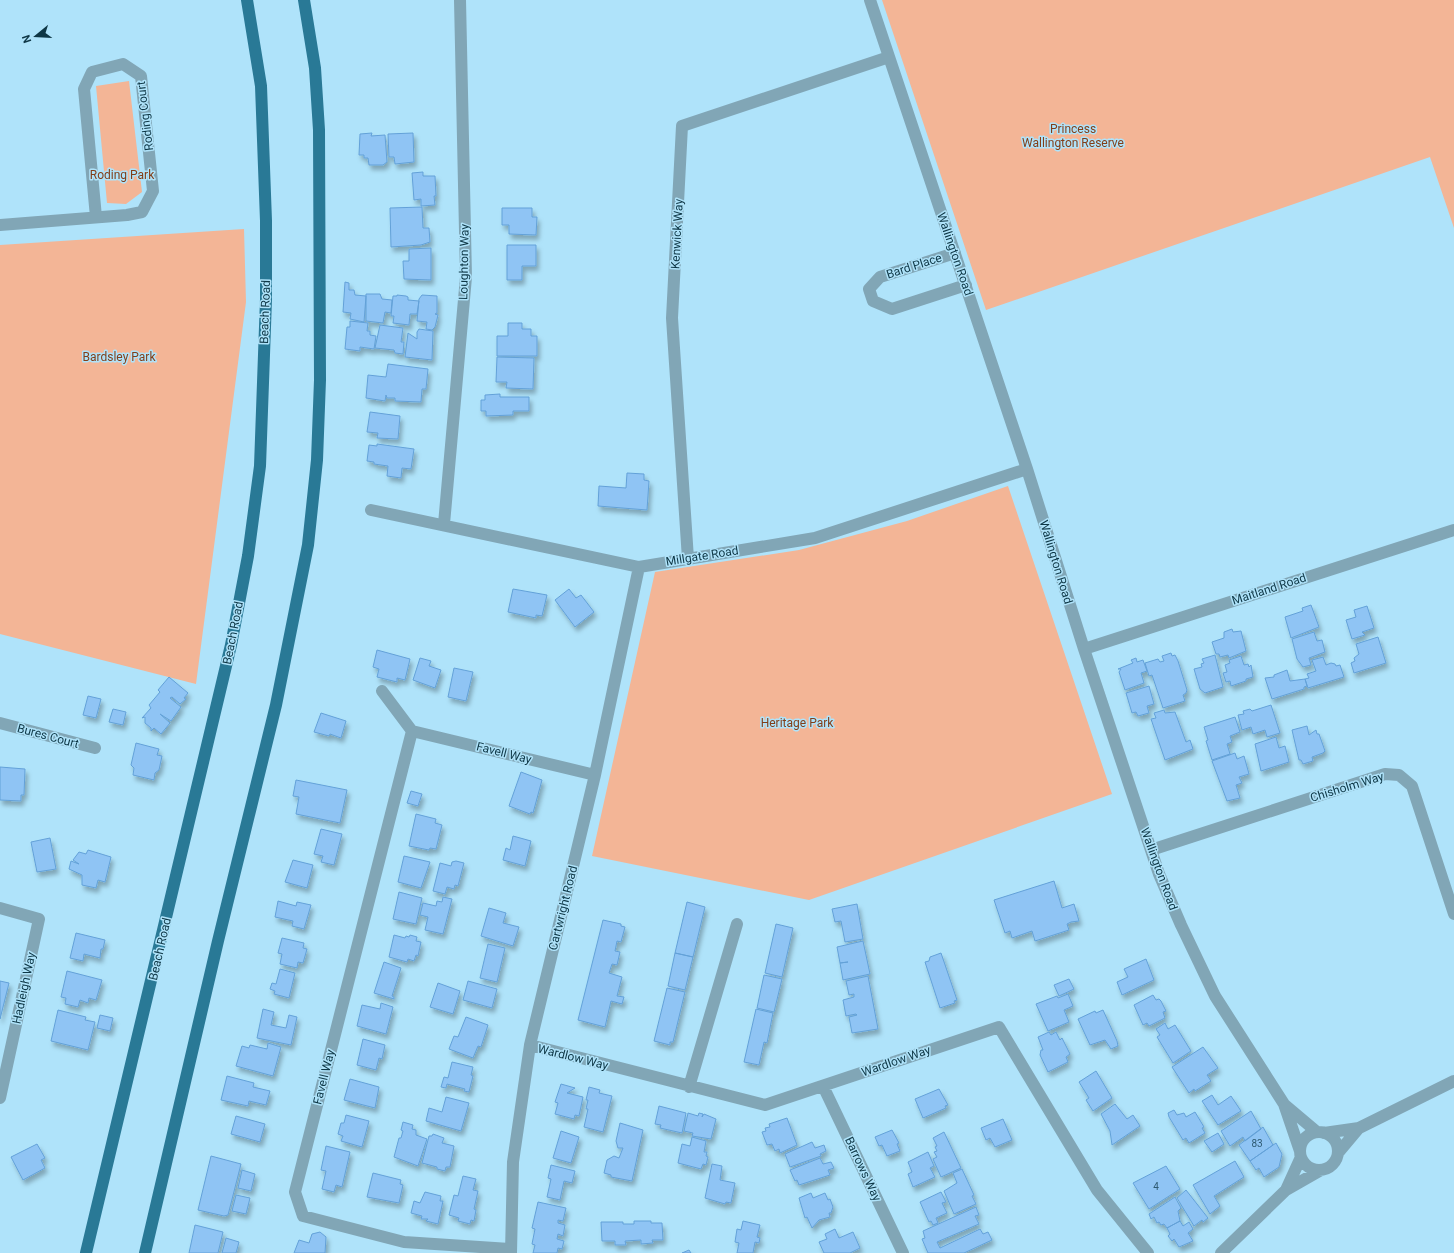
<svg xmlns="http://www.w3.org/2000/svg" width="1454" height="1253" font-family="Roboto,sans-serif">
  <defs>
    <filter id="shadow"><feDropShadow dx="2.5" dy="4.5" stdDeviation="2" flood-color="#0004"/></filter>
  </defs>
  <rect width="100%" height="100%" fill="#afe3fa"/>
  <!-- green -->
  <path fill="#f3b596" d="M882 0H1454V228L1430 157 986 310Z
    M129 81 142 192 126 204 107 203 96 86Z
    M244 229 246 302 196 684 0 634V245Z
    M1008 486 1112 794 809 900 592 856 655 572 799 550 907 521Z"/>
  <!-- building -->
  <path fill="#8fc4f4" stroke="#63a1d8" filter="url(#shadow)" d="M372 133 371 136 385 135 387 162 383 165H369L368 158H364V155H359L360 134Z
    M413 133 414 162 395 164 394 157H389L388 134Z
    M423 172V176H435L436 196H434L435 205 421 206V199L414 200 412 173Z
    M422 207 423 228H429L430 242 421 245 391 247 390 208Z
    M502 208H532V217H537L536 235 509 234V225H502Z
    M507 245H536V266H522V280H507Z
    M431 248V280L404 279 403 261H409V249Z
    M345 282 349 283V290H354L355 295 366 296 364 322 350 319 351 313 343 312Z
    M366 294H380L382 299 392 300 391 313 385 312 383 323 366 321Z
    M397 295 406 296 408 297V300L419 301 417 314H410L409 325 393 323 394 316H391L393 296H397Z
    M422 295 437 296V313L435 314 438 315 435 327 432 330 426 329 427 322 417 321 419 299Z
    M350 321 368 323 367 331H370V335L376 336 374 349 360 347V351L345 349 347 327H350Z
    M508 323H522V329H531V336H537V356H497V336H508Z
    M380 325 403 328 401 342H404L403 354 395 353 394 350 375 348Z
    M419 329 433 331 432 360 405 357 408 333 417 339V332Z
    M497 357 534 358 533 389 506 388 507 382H496Z
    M388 364 428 369 426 389H422L421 402 395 401V398H387L386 395 385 401 366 398 368 375 386 377Z
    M500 394V397H529V411H513V415L486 416V411H481V400H485V395Z
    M370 412 400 416 398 439 377 438 378 433 367 432Z
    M377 444 414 449 411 469 402 468 401 478 387 476 388 466 374 464V462L367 461 369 445 377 446Z
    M627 473 644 474V480L649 481 647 510 598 506 599 486 626 488Z
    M513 589 547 595 542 616 536 615V618L508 612Z
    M569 589 576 598 581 595 594 612 575 627 555 600Z
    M1311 605 1319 627 1291 638 1285 617 1303 611 1302 608Z
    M1367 606 1374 628 1362 632 1365 635 1352 639 1346 620 1356 617 1354 610Z
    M1232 629 1233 632 1241 631 1246 651 1229 658 1228 655 1220 657 1219 654H1216L1212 642 1224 638V632Z
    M1314 632 1317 641 1322 640 1325 652 1309 658 1311 665 1303 667 1297 659 1292 639Z
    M1378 637 1386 663 1354 673 1351 663 1355 661 1354 658 1359 654 1356 644Z
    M377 650 410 659 405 680 397 678V682L377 677 379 669 373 667Z
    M1171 653 1172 656 1175 655 1178 661 1187 690 1186 693 1183 695 1185 701 1163 708 1152 675 1149 676 1145 663 1158 659 1160 662 1164 661 1162 656Z
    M1215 655 1223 687 1205 693 1200 689 1194 669 1202 667 1201 664 1204 663 1202 659Z
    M1241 656 1244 665 1248 664 1249 667 1251 665 1253 677 1246 679V681L1231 686 1230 681 1226 682 1223 673 1227 672 1225 665 1230 663 1229 660Z
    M1323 657 1326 665 1331 663 1335 664 1336 666 1340 665 1344 677 1308 688 1305 679 1309 678 1307 674 1316 671 1312 660Z
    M420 658 431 661 429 666 441 670 435 688 413 680Z
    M1136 658 1137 662 1143 660 1147 671 1141 673 1144 683 1125 690 1119 672 1121 669H1118L1133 663 1131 660Z
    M454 668 473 672 466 701 448 697Z
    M1287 670 1290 681 1305 679 1307 686 1304 687V689L1272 699 1265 678 1274 677V675Z
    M169 677 188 693 184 698 186 699 180 704 172 697 170 698 181 707 171 721 160 714 170 723 161 734 154 728 151 731V728L145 723V717L142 718 151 708 149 705 160 692 158 690Z
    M1149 686 1154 704 1147 706 1149 713 1138 716 1136 712 1132 713 1126 693Z
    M88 696 101 699 96 718 83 715Z
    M1271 705 1280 733 1267 737 1265 730 1253 734 1251 727 1242 730 1238 715 1244 714 1243 711 1250 709 1252 711Z
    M113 709 126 712 123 725 109 722Z
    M1164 710 1165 713 1175 712 1186 742 1190 740 1193 749 1165 760 1151 719 1156 718 1154 713Z
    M321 713 346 721 341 738 330 734 329 736 314 732Z
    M1235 717 1240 732 1230 736 1232 742 1227 744 1230 754 1212 760 1206 741 1208 740 1204 727Z
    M1307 726 1309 735 1316 730 1317 734H1319L1325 751 1323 753 1312 757 1313 761 1303 764 1301 760H1299L1292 730Z
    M1276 737 1279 748 1285 746 1289 762 1261 771 1255 744Z
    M136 743 159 749 157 755 162 756 159 770 155 773 154 780 133 775 134 768 131 765Z
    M1235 753 1237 759 1244 756 1249 774 1239 777 1242 783 1236 785 1240 798 1227 801 1212 761Z
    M0 767 25 769 24 795H21V801L0 800Z
    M521 772 542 780 533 813 531 812 530 814 509 806Z
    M296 780 347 790 340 823 296 814 299 797 293 796Z
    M411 791 422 794 418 806 407 803Z
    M416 814 436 819 435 823 442 825 436 849 430 848 429 850 409 846Z
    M321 829 342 834 334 865 321 862 323 856 314 854Z
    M513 836 531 841 525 866 503 860 506 848 510 850Z
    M50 838 56 869 37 872 31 842Z
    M88 850 111 857 105 882 98 880 96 888 82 885V875L69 869 71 861 79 864 73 860 79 852 86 854Z
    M404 856 430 862 421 888 398 882Z
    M293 860 313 865 307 888 285 882Z
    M456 861 464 863 458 886 455 885 454 889 447 887 445 894 433 891 440 863 451 866 452 862Z
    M1054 881 1062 908 1074 904 1079 921 1071 922 1067 924 1069 930 1035 941 1032 931 1012 938 1010 931 1005 933 994 900Z
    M399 892 422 898 416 924 393 919Z
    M443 897 452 899 443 934 425 930 428 917 420 915 423 903 436 906 437 901 442 902Z
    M278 901 296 906 297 902 311 905 304 929 292 926 293 921 275 917Z
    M687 902 705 907 693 957 675 953Z
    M857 904 863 939 845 942 841 921 835 922 832 909Z
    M489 908 506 913 503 923 519 927 513 946 481 936Z
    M603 920 621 924V926L625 927 621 942 617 941 615 951 620 952 617 965 612 964 609 973 622 977 617 996 624 997 622 1004 611 1001 605 1027 578 1020Z
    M776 924 793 928 782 977 765 973Z
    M76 933 105 940 103 949H101L100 958 84 954 83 961 70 958Z
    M394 935 405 938 406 936 409 937 410 935 417 937 416 941 421 942 418 956 416 955 414 961 408 959 407 962 389 957Z
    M282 938 304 943 303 948 307 949 303 963 298 962 297 968 280 964 282 954 278 953Z
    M863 941 870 974 843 980 840 963 848 962 840 963 837 947Z
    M488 944 505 948 497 982 480 978Z
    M675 953 693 957 685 990 668 986Z
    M941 953 957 1000 954 1001 955 1003 940 1008 925 962 929 961 930 957Z
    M1146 959 1154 980 1122 995 1117 982 1128 977 1124 969Z
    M384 962 401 968 392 996 394 997V999L374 993Z
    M280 969 295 973 289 998 274 994 275 991 270 989 272 983 276 984Z
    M67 971 102 980 96 1000 89 998 88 1003 80 1000 78 1007 65 1004 66 998 61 997Z
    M764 975 782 979 774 1012 757 1008Z
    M868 976 878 1029 852 1033 849 1017 857 1015 856 1014 846 1016 843 1000 854 997V994L849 995 846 981Z
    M1069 979 1074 989 1059 996 1054 985Z
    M0 981 9 983 0 1019Z
    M468 981 497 989 492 1008 463 1000Z
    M438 983 460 991 453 1014 430 1007Z
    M667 988 685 992 673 1042H670V1045L654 1041Z
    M1068 994 1073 1006 1064 1010 1069 1022 1048 1031 1036 1004 1057 996 1058 998Z
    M1153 995 1156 1000 1159 999 1161 1001 1166 1011 1163 1012 1165 1018 1149 1026 1147 1023 1143 1025 1134 1005Z
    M381 1003 393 1007 386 1034 357 1026 362 1005 380 1009Z
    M263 1009 274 1012 271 1025 286 1028 289 1015 297 1017 291 1045 257 1038Z
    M756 1009 773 1013 767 1043 764 1042 759 1065 744 1062Z
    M58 1010 86 1017 85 1020 95 1022 88 1050 51 1041Z
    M1103 1010 1117 1041 1118 1046 1111 1049 1105 1040 1090 1045 1078 1019 1095 1011 1096 1013Z
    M100 1015 113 1018 110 1031 97 1028Z
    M466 1017 488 1025 481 1047 478 1046 473 1058 449 1049 454 1036 458 1037Z
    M1165 1023 1168 1029 1175 1025 1191 1051 1173 1063 1157 1037 1160 1035 1156 1029Z
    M1049 1032 1051 1035 1056 1032 1060 1040 1062 1038 1070 1054 1066 1057 1068 1062 1048 1072 1040 1055 1041 1050H1043L1038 1037Z
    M363 1039 385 1045 382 1059 379 1058 376 1070 357 1065Z
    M268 1043 281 1047 273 1076 236 1066 242 1046 249 1048 250 1045 267 1049Z
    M1203 1047 1218 1068 1207 1075 1211 1081 1195 1091 1194 1089 1189 1093 1172 1067Z
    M452 1062 473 1067 471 1075 473 1076 469 1092 464 1091 465 1089 447 1084 446 1088 441 1087 444 1077 448 1078Z
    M1096 1071 1112 1098 1093 1111 1086 1100 1089 1098 1079 1082Z
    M227 1076 254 1083 253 1087 270 1091 266 1105 249 1101 248 1106 221 1100Z
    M350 1079 379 1087 375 1108 344 1100Z
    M561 1084 575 1088 567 1093 583 1097 579 1116 575 1115 574 1119 555 1114 558 1103 555 1102Z
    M589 1087 600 1090 599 1093 612 1096 603 1132 584 1127 588 1109H586L588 1100H586Z
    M939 1089 948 1105 945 1106 946 1108 923 1118 915 1099Z
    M1212 1095 1218 1105 1231 1096 1241 1111 1218 1125 1202 1101Z
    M446 1097 469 1103 461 1131 426 1121 429 1108 442 1112Z
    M1115 1104 1127 1119 1133 1115 1140 1126 1112 1145 1110 1131 1101 1114Z
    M659 1106 686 1113 682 1133 660 1128 661 1125 655 1124Z
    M1174 1110 1177 1115 1184 1113 1186 1117 1195 1112 1204 1127 1202 1128 1205 1133 1189 1143 1186 1138 1183 1140 1169 1117 1168 1113Z
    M1251 1111 1261 1129 1245 1141 1243 1137 1230 1146 1221 1131Z
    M688 1113 698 1116 699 1113 703 1114 702 1117 704 1114 716 1119 711 1139 692 1136 693 1133 684 1131Z
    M346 1115 369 1121 362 1147 341 1141 343 1136 338 1134 341 1123H344Z
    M236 1116 265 1124 260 1142 231 1134Z
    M787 1118 797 1145 780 1153 779 1149 775 1151 772 1144 767 1145 762 1132 766 1131 765 1128 770 1127 769 1124Z
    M1003 1119 1012 1140 995 1147 990 1138 986 1140 981 1128Z
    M403 1122 413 1125 412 1129 416 1130V1135L427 1139 418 1166 394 1157 399 1138H401L403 1131 401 1130Z
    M620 1123 643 1130 632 1181 611 1177V1175L604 1173 607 1160 614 1156 619 1158 623 1148H618L616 1141Z
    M1263 1127 1273 1145 1250 1161 1239 1145Z
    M892 1130 899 1143 897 1144 900 1151 887 1156 882 1145 879 1146 875 1137Z
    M561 1131 579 1137 571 1163 553 1158Z
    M944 1132 961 1168 941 1177 933 1159 937 1157 934 1152 937 1151 935 1147 937 1146 933 1138Z
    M1218 1133 1224 1144 1212 1152 1204 1141Z
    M433 1134 444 1138 442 1143 454 1146 450 1167H446L445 1171 437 1169V1167L422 1163 429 1136H432Z
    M692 1137 706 1141 704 1152H707L706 1156 708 1157 706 1165 703 1164 701 1169 678 1163 682 1144 690 1146Z
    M812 1142 815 1148 824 1145 826 1151 820 1154 821 1156 790 1167 785 1154Z
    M1276 1143 1282 1154 1279 1167 1264 1177 1259 1168 1256 1170 1250 1161Z
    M37 1144 45 1158 41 1160 45 1168 23 1180 11 1157Z
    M326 1146 350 1152 342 1187 336 1185 334 1192 322 1189 326 1171 321 1170Z
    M928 1152 934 1166 930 1168 935 1177 913 1187 908 1174 912 1172 908 1162Z
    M211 1156 241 1164 228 1215 224 1216 198 1210Z
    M820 1158 823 1164 831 1162 834 1168 828 1170 830 1175 799 1185 797 1180 795 1181 790 1170Z
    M1235 1161 1244 1177 1214 1196 1220 1206 1210 1214 1193 1185Z
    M712 1164 722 1166 720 1180 735 1183 731 1203 726 1202 725 1204 705 1198Z
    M551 1165 575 1171 572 1183 564 1181 560 1200 547 1197 551 1179 548 1178Z
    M1166 1166 1180 1189 1149 1209 1133 1183Z
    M962 1169 974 1195 972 1196 976 1204 954 1214 944 1191 957 1183 953 1173Z
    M242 1170 255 1174 251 1191 238 1188Z
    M373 1173 401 1180 400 1184 403 1185 399 1203 367 1197Z
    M463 1176 476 1179 473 1190 478 1191 474 1209 476 1210 474 1221 471 1220 470 1224 458 1221 459 1218 449 1215 454 1195 458 1196Z
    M1186 1190 1208 1218 1203 1222 1202 1220 1194 1226 1177 1198Z
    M425 1192 441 1196 440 1201H443L438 1224 426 1221 428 1219H421L422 1216 411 1213 414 1201 420 1203Z
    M941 1192 946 1202 942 1203 947 1213 936 1218 938 1223 933 1225 931 1221 929 1222 920 1202Z
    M811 1193 813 1198 825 1193 828 1200 830 1199 833 1207 831 1213H829L830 1217 819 1220 812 1228 807 1217 805 1218 799 1198Z
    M236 1195 250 1198 246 1214 232 1211Z
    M1175 1197 1181 1208 1178 1211 1180 1221 1167 1228 1164 1224 1161 1225 1159 1222 1157 1223 1154 1217 1151 1219 1149 1214Z
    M538 1202 566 1208 563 1221 558 1220V1223L565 1225 563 1236 558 1234 557 1239 564 1241 562 1249 558 1248 557 1253H533L535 1245 532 1244 535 1229 532 1228Z
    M976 1207 979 1215 975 1216 979 1224 937 1242 940 1248 980 1229 983 1234 988 1232 992 1240 964 1253H928L922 1239 925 1238 923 1231Z
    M634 1221H651V1223H662L663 1240H652L653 1243 641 1244V1240L625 1241 626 1245H615V1241H602L601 1222H623V1224H634Z
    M743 1221 760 1225 757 1237 760 1238 759 1243 755 1242 753 1253H737L739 1243 735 1242 737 1229 741 1230Z
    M1180 1221 1183 1226 1189 1222 1193 1229 1188 1233 1193 1241 1179 1247 1174 1239 1172 1241 1168 1236 1170 1234 1167 1228Z
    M195 1225 223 1232 218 1253H189Z
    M835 1229 839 1238 853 1232 860 1248 850 1253H824L819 1242 827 1239 825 1234Z
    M320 1232 326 1237 325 1253H294L299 1240 309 1243 312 1234Z
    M226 1238 239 1242 236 1253H222Z
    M689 1250 691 1253H682Z"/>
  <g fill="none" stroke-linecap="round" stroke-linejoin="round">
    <!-- minor -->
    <path stroke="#81a6b6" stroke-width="12" d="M870 0 1027 469 1084 649 1159 874 1181 925 1215 996 1284 1104 1300 1151
      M0 225 127 215 142 212 153 191 141 76 123 64 92 72 84 89 96 217
      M955 253 880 277 869 289 873 301 892 309 966 285
      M371 510 639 567 815 538 1027 469
      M444 524 466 277 460 0
      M688 559 672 318 682 126 889 57
      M1084 649 1454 530
      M382 691 412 731
      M0 723 95 748
      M1151 850 1385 774 1399 775 1412 786 1454 914
      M0 908 39 919 0 1098
      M530 1045 765 1105 999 1027 1097 1190 1148 1253
      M823 1086 903 1253
      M689 1087 737 924
      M1285 1105 1317 1132
      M1300 1151a19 19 0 1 1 38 0a19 19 0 1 1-38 0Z
      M1324 1133 1359 1128 1454 1081
      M1338 1153 1359 1128
      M1286 1190 1301 1157
      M511 1249 404 1242 303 1216 295 1192 412 731 595 775
      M511 1253 513 1162 530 1045 595 775 639 567
      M1221 1253 1286 1190 1321 1170"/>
    <!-- major -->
    <path stroke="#297996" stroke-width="12" d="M86 1253 231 645 248 556 260 466 266 299V221L261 86 247 0
      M145 1253 218 941 276 705 308 545 317 460 320 380 319 130 315 68 304 0"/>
  </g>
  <g text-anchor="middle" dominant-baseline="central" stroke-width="3" stroke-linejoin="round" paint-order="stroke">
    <!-- number labels -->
    <g font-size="10" fill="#2e5a72">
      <text x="1257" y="1143">83</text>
      <text x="1156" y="1186">4</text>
    </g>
    <!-- street labels -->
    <g font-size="12" fill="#0e3746" stroke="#afe3fa">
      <text transform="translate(145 116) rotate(-97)">Roding Court</text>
      <text transform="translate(677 234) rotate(-87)">Kenwick Way</text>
      <text transform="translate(955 254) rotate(71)">Wallington Road</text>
      <text transform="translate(464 262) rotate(-89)">Loughton Way</text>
      <text transform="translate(914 266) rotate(-18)">Bard Place</text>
      <text transform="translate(265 312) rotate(-88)">Beach Road</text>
      <text transform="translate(702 556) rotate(-9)">Millgate Road</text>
      <text transform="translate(1056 562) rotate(73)">Wallington Road</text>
      <text transform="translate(1269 589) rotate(-18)">Maitland Road</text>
      <text transform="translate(233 633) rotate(-79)">Beach Road</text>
      <text transform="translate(48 736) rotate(15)">Bures Court</text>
      <text transform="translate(504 753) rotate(14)">Favell Way</text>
      <text transform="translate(1347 787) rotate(-17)">Chisholm Way</text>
      <text transform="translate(1159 869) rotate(70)">Wallington Road</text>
      <text transform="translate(563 908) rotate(-76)">Cartwright Road</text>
      <text transform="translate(160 949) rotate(-77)">Beach Road</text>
      <text transform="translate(24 988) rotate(-78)">Hadleigh Way</text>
      <text transform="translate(573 1057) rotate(14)">Wardlow Way</text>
      <text transform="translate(896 1061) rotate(-19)">Wardlow Way</text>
      <text transform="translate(324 1077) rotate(-76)">Favell Way</text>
      <text transform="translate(863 1169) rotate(65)">Barrows Way</text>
    </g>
    <!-- park labels -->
    <g font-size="12" fill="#823e18" stroke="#afe3fa">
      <text x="1073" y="129">Princess<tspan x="1073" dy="14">Wallington Reserve</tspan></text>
      <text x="122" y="175">Roding Park</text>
      <text x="119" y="357">Bardsley Park</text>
      <text x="797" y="723">Heritage Park</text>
    </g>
  </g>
  <!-- north arrow -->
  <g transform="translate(36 36) rotate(252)" stroke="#afe3fa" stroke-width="3" paint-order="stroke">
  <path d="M0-3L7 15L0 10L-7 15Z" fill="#0e3746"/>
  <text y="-6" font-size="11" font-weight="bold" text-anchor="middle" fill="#0e3746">N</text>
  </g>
</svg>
